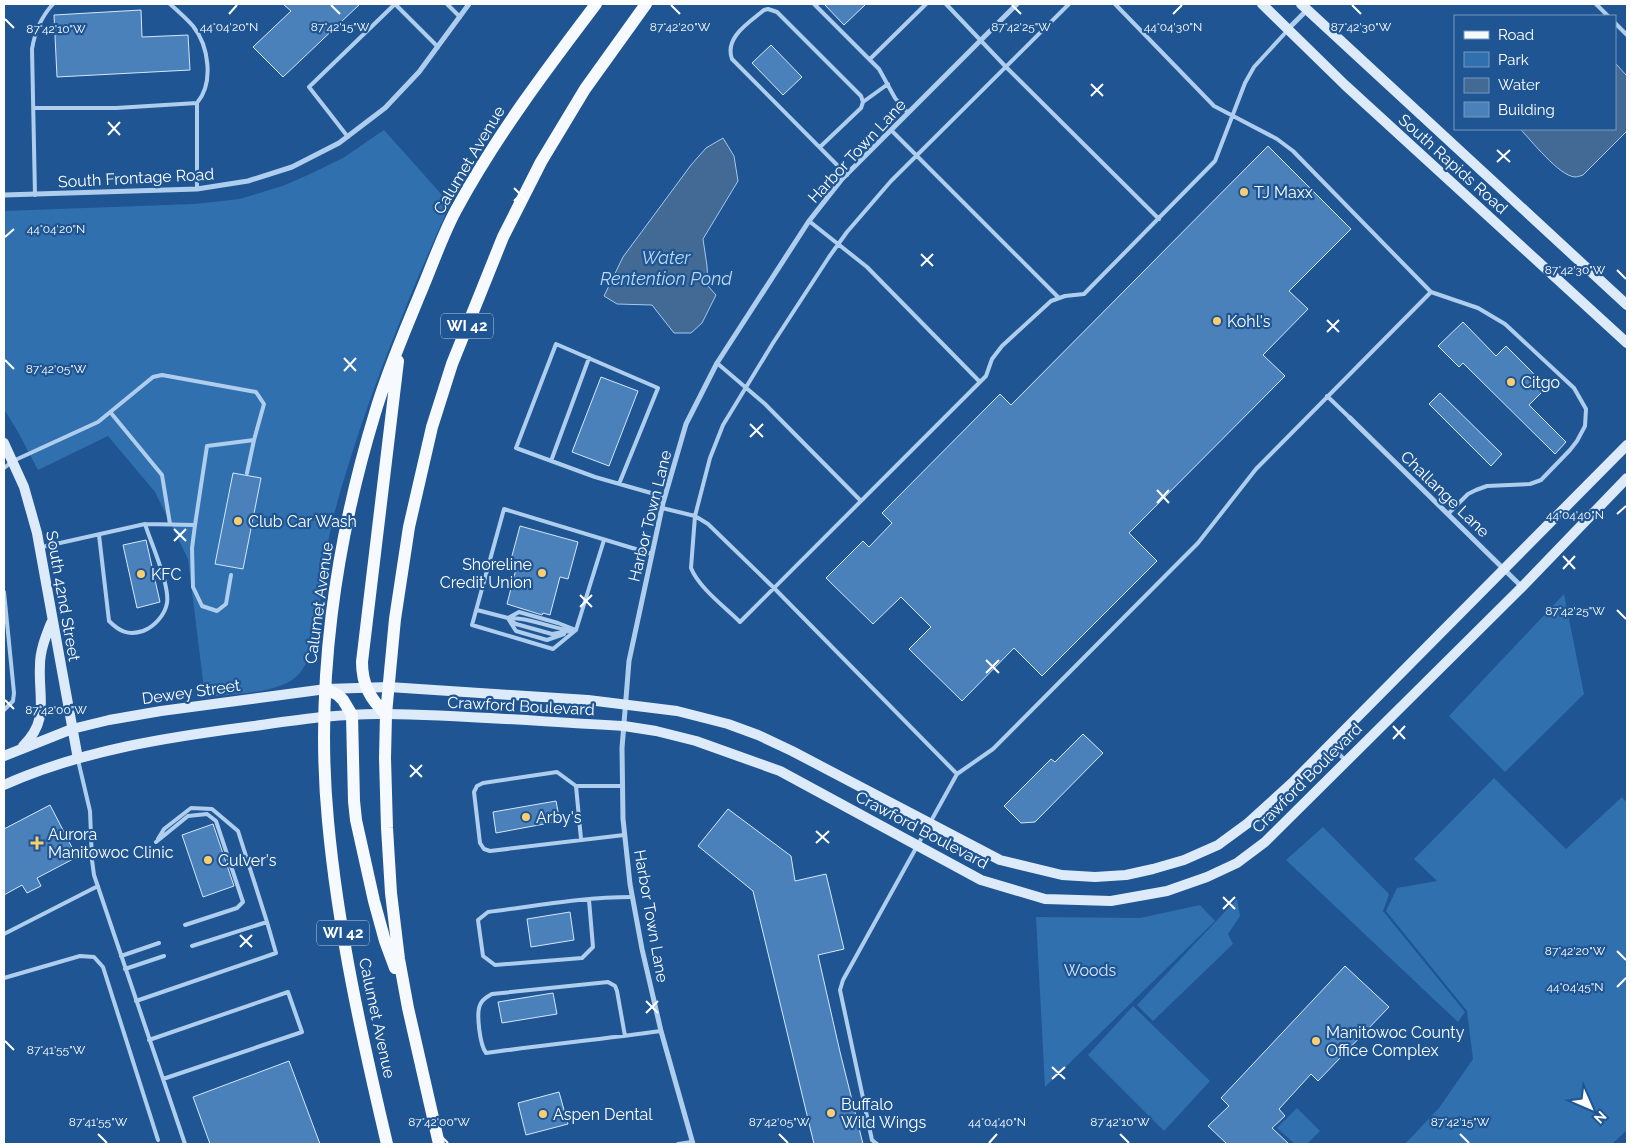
<svg xmlns="http://www.w3.org/2000/svg" width="1631" height="1148" font-family="Raleway,sans-serif">
  <rect width="100%" height="100%" fill="#1e5592"/>
  <!-- green -->
  <path fill="#3170af" d="M384 130 450 204C417 278 386 352 360 429 346 472 331 516 325 561 321 590 318 654 299 674 282 694 231 694 205 697L188 559 155 492 108 436 38 470 18 432 4 409V211L194 204 240 199 285 185 310 174 343 158Z
    M1564 594 1584 694 1505 772 1449 716Z
    M1494 778 1566 849 1622 797 1627 803V1130L1612 1144H1405L1439 1108 1473 1059 1467 1011 1386 911 1397 888 1437 881 1414 859Z
    M1323 827 1389 894 1383 911 1465 1012 1458 1022 1286 860Z
    M1237 899 1240 916 1228 934 1233 944 1153 1021 1137 1005Z
    M1200 905 1215 921 1045 1087 1036 917 1140 918Z
    M1133 1006 1210 1081 1164 1131 1088 1055Z
    M1297 1108 1320 1131 1307 1144H1295L1277 1128Z"/>
  <!-- water -->
  <path fill="#436a95" stroke="#a3c9ef" d="M1615 63 1627 76V131L1583 175C1581 176 1576 177 1575 177 1559 176 1531 140 1520 129H1615Z
    M723 138 734 156 738 181 703 239 707 266 708 286 716 295 702 323 691 333H674L652 305 617 304 604 296 623 257 691 165 706 148Z"/>
  <!-- building -->
  <path fill="#4b81ba" stroke="#d5e7fa" d="M283 4H360L283 77 253 47 291 11Z
    M824 4H866L844 25Z
    M141 10 142 37 188 35 190 70 57 77 54 15Z
    M771 45 802 77 783 95 752 63Z
    M1268 146 1351 229 1289 291 1308 309 1263 355 1285 376 1129 533 1157 561 1042 676 1014 648 962 701 909 649 931 627 901 597 873 624 826 578 863 541 869 547 892 523 882 513 1000 394 1011 405Z
    M1463 322 1496 356 1506 346 1547 387 1529 405 1566 442 1555 454 1463 363 1459 367 1438 346Z
    M601 377 638 391 609 466 572 452Z
    M1440 393 1502 454 1491 466 1429 404Z
    M233 473 261 478 243 569 215 564Z
    M520 526 578 542 568 579 560 577 550 615 543 613 542 615 507 604 516 569 509 567Z
    M146 540 160 602 137 608 123 545Z
    M1083 734 1103 753 1035 822 1021 823 1004 806 1051 759 1055 762Z
    M556 801 560 821 496 833 493 812Z
    M50 805 77 857 37 878 41 886 27 893 22 885 4 895V829Z
    M728 809 791 856 795 881 826 874 844 949 818 955 840 1052 863 1144H814L753 891 698 846Z
    M213 824 234 886 203 897 182 835Z
    M570 912 574 940 531 947 527 919Z
    M1345 966 1389 1007 1318 1081 1311 1074 1279 1109 1285 1116 1272 1128 1289 1144H1227L1208 1126 1229 1106 1221 1098Z
    M553 993 557 1014 502 1023 498 1002Z
    M289 1061 320 1144H210L193 1097Z
    M559 1092 568 1124 526 1135 518 1103Z"/>
  <g fill="none" stroke-linecap="round" stroke-linejoin="round">
    <!-- lane -->
    <path stroke="#afceee" stroke-width="4" d="M170 4C178 11 186 18 193 26 209 46 214 83 197 103V189
      M447 4 460 17
      M814 4 879 69 895 98 908 113
      M946 4 1006 67 1159 219
      M1069 4 891 181 847 232 829 257 773 343 723 425 710 458 695 516 691 568C699 588 725 607 740 622L986 376 992 359 1002 346 1051 301 1065 296 1084 294 1215 161 1245 83 1254 67 1287 31
      M1115 4 1214 106 1277 139 1293 151 1431 292 1478 308 1505 324 1574 388 1586 409 1585 426 1577 441 1570 450 1541 480 1530 484 1487 486 1476 490 1468 494 1448 514
      M1596 4 1608 16
      M1615 23 1627 35
      M870 59 926 4
      M863 102 888 84
      M33 108H116L197 103
      M891 130 1059 298
      M348 137 309 87 395 4 438 47
      M820 147 861 108 863 102 861 96 777 12 768 9 764 10C750 22 724 37 732 59L847 175
      M35 195 32 49C35 31 41 17 53 4
      M809 221 867 267 980 382
      M717 363 765 404 861 501
      M1327 396 1350 418
      M111 413 162 475 170 524
      M551 461 589 358
      M4 468 13 461 98 422 153 377 162 375 256 392 264 404 254 440 207 446 195 525 145 524 42 547
      M247 473 254 440
      M619 484 658 388 556 344 516 448 595 477 665 497
      M662 508 695 516 708 524 774 588 957 774
      M195 525 192 548 193 587 202 606 217 611 226 604 231 575
      M99 535 109 621C119 631 128 636 143 631 154 627 165 615 167 603 170 585 151 543 145 524
      M604 540 576 630 553 649 472 625 504 509 652 554
      M4 592 14 693 13 701 4 710
      M477 610 508 618 516 624 552 634 575 630
      M508 618 519 612 558 623 576 630
      M510 618C528 617 550 628 569 630
      M509 620 516 631 547 640 564 634
      M1330 745 1345 760
      M78 760 90 811 92 860 94 875 185 1144
      M576 786 581 839
      M622 786H576L557 772 483 783 477 786 474 792 480 843 484 849 490 851 624 835
      M158 839 164 829 191 808 212 809 238 831 267 922
      M156 842 188 816 207 814 216 821 243 902 237 908 185 925
      M589 900 593 947 582 958 495 965 483 956 478 920 488 912C535 906 584 897 632 897
      M4 934 98 886
      M121 956 159 943
      M125 969 164 956
      M4 978 80 956 94 957 103 967 158 1140
      M136 1001 276 953 267 922 192 946
      M625 1036 617 991 615 986 608 982 492 994C487 997 482 999 480 1005 476 1014 480 1045 486 1053 545 1045 603 1039 661 1031
      M149 1040 288 992 302 1032 163 1079
      M678 1144 692 1142
      M877 1144 872 1140 840 990 843 980 957 774 993 749 1182 559 1198 543 1256 469 1431 292"/>
    <!-- street -->
    <path stroke="#afceee" stroke-width="5" d="M1288 29 1307 10
      M4 195 197 189 248 181 292 167 339 143 385 108 419 72 469 4
      M1350 418 1522 587
      M693 1144 661 1031 642 949 630 884 623 819 622 748 629 661 663 503 686 424 717 363 809 221 842 179 1017 4"/>
    <!-- secondary -->
    <path stroke="#dceafa" stroke-width="10" d="M1262 4 1345 85 1627 343
      M1301 4 1627 305
      M4 443 24 487 37 533 78 759
      M23 746C50 720 38 697 40 665 40 650 46 636 51 623
      M4 756 72 729 109 720 161 711 326 689 389 687 588 700 677 711 728 724 758 735 792 751 1000 860 1062 875 1095 877 1126 875 1153 869 1184 860 1218 845 1248 823 1292 783 1627 445
      M4 785C82 750 169 737 254 726 297 720 342 713 386 714 465 715 545 722 624 726L656 731 696 741 780 771 981 880 1045 899 1111 901 1167 891 1207 877 1237 863 1265 842 1522 587 1627 478"/>
    <!-- primary -->
    <path stroke="#f6faff" stroke-width="12" d="M326 689 338 695 343 700 352 715 354 801 356 820 374 901 385 941 395 968
      M386 714C370 699 362 684 362 662L398 361
      M387 1144C362 1038 338 930 328 821 315 685 335 544 375 413 387 372 404 333 420 294 432 266 442 236 456 210 496 136 546 70 596 4
      M439 1144 408 1008 399 959 391 893 387 828 385 758 386 714 395 619 409 527 432 427 452 364 503 237 541 162 585 89 646 4"/>
  </g>
  <!-- ticks -->
  <path fill="none" stroke="#fff" stroke-width="2" d="M331 5 340 14M671 5 680 14M1012 5 1021 14M1352 5 1361 14M229 14 237 5M1173 14 1182 5M5 19 14 28M1091 84 1103 96M1091 96 1103 84M108 122 120 135M108 135 120 122M1497 150 1510 162M1497 162 1510 150M514 188 527 201M514 201 527 188M5 237 14 229M921 254 933 266M921 266 933 254M1617 270 1626 279M1327 320 1339 332M1327 332 1339 320M344 358 356 371M5 360 14 369M344 371 356 358M750 424 763 437M750 437 763 424M1157 490 1169 503M1157 503 1169 490M1617 514 1626 506M174 529 186 541M174 541 186 529M1563 556 1575 569M1563 569 1575 556M580 595 592 607M580 607 592 595M1617 610 1626 619M986 660 999 673M986 673 999 660M5 700 14 709M1393 726 1405 739M1393 739 1405 726M410 765 422 777M410 777 422 765M816 831 829 843M816 843 829 831M1223 897 1235 909M1223 909 1235 897M240 935 252 947M240 947 252 935M1617 951 1626 960M1617 987 1626 978M646 1001 658 1013M646 1013 658 1001M5 1041 14 1050M1052 1067 1065 1079M1052 1079 1065 1067M98 1134 107 1143M439 1134 448 1143M779 1134 788 1143M1120 1134 1129 1143M1460 1134 1469 1143M989 1143 997 1134"/>
  <!-- markers -->
  <g fill="#fcce6e" stroke="#1e5592" stroke-width="2">
    <circle cx="1244" cy="192" r="5"/>
    <circle cx="1217" cy="321" r="5"/>
    <circle cx="1511" cy="382" r="5"/>
    <circle cx="238" cy="521" r="5"/>
    <circle cx="542" cy="573" r="5"/>
    <circle cx="141" cy="574" r="5"/>
    <circle cx="526" cy="817" r="5"/>
    <path d="M34.5 835.5h5v5h5v5h-5v5h-5v-5h-5v-5h5z"/>
    <circle cx="208" cy="860" r="5"/>
    <circle cx="1316" cy="1041" r="5"/>
    <circle cx="831" cy="1113" r="5"/>
    <circle cx="543" cy="1114" r="5"/>
  </g>
  <g text-anchor="middle" dominant-baseline="central" stroke-width="4.5" stroke-linejoin="round" paint-order="stroke">
    <!-- shield labels -->
    <g fill="#1e5592" stroke="#bcccde" stroke-width="1">
      <rect x="441" y="313.5" width="52" height="25" rx="4"/>
      <rect x="317" y="920.5" width="52" height="25" rx="4"/>
    </g>
    <g font-size="15" font-weight="bold" fill="#fff">
      <text x="467" y="326">WI 42</text>
      <text x="343" y="933">WI 42</text>
    </g>
    <!-- street labels -->
    <g font-size="16" fill="#fff" stroke="#1e5592">
      <text transform="translate(857 151) rotate(-47)">Harbor Town Lane</text>
      <text transform="translate(469 160) rotate(-59)">Calumet Avenue</text>
      <text transform="translate(1453 164) rotate(42)">South Rapids Road</text>
      <text transform="translate(136 178) rotate(-3)">South Frontage Road</text>
      <text transform="translate(1445 494) rotate(44)">Challange Lane</text>
      <text transform="translate(650 516) rotate(-76)">Harbor Town Lane</text>
      <text transform="translate(63 596) rotate(80)">South 42nd Street</text>
      <text transform="translate(319 603) rotate(-82)">Calumet Avenue</text>
      <text transform="translate(191 692) rotate(-8)">Dewey Street</text>
      <text transform="translate(521 706) rotate(3)">Crawford Boulevard</text>
      <text transform="translate(1307 778) rotate(-45)">Crawford Boulevard</text>
      <text transform="translate(922 830) rotate(28)">Crawford Boulevard</text>
      <text transform="translate(651 916) rotate(80)">Harbor Town Lane</text>
      <text transform="translate(377 1018) rotate(78)">Calumet Avenue</text>
    </g>
    <!-- poi labels -->
    <g font-size="16" fill="#fff" stroke="#1e5592" text-anchor="start">
      <text x="1254" y="192">TJ Maxx</text>
      <text x="1227" y="321">Kohl's</text>
      <text x="1521" y="382">Citgo</text>
      <text x="248" y="521">Club Car Wash</text>
      <text x="532" y="564" text-anchor="end">Shoreline<tspan x="532" dy="18">Credit Union</tspan></text>
      <text x="151" y="574">KFC</text>
      <text x="536" y="817">Arby's</text>
      <text x="48" y="834">Aurora<tspan x="48" dy="18">Manitowoc Clinic</tspan></text>
      <text x="218" y="860">Culver's</text>
      <text x="1326" y="1032">Manitowoc County<tspan x="1326" dy="18">Office Complex</tspan></text>
      <text x="841" y="1104">Buffalo<tspan x="841" dy="18">Wild Wings</tspan></text>
      <text x="553" y="1114">Aspen Dental</text>
    </g>
    <!-- park labels -->
    <g font-size="16" fill="#d5e7fa" stroke="#1e5592">
      <text x="1090" y="970">Woods</text>
    </g>
    <!-- water labels -->
    <g font-size="18" font-style="italic" fill="#bbd8f5" stroke="#1e5592">
      <text x="666" y="257">Water<tspan x="666" dy="21">Rentention Pond</tspan></text>
    </g>
  </g>
  <g font-size="12" text-anchor="middle" fill="#fff" stroke="#1e5592" stroke-width="4.5" stroke-linejoin="round" paint-order="stroke">
    <text x="229" y="31">44°04'20"N</text>
    <text x="340" y="31">87°42'15"W</text>
    <text x="680" y="31">87°42'20"W</text>
    <text x="1021" y="31">87°42'25"W</text>
    <text x="1173" y="31">44°04'30"N</text>
    <text x="1361" y="31">87°42'30"W</text>
    <text x="56" y="33">87°42'10"W</text>
    <text x="56" y="233">44°04'20"N</text>
    <text x="1575" y="274">87°42'30"W</text>
    <text x="56" y="373">87°42'05"W</text>
    <text x="1575" y="519">44°04'40"N</text>
    <text x="1575" y="615">87°42'25"W</text>
    <text x="56" y="714">87°42'00"W</text>
    <text x="1575" y="955">87°42'20"W</text>
    <text x="1575" y="991">44°04'45"N</text>
    <text x="56" y="1054">87°41'55"W</text>
    <text x="98" y="1126">87°41'55"W</text>
    <text x="439" y="1126">87°42'00"W</text>
    <text x="779" y="1126">87°42'05"W</text>
    <text x="997" y="1126">44°04'40"N</text>
    <text x="1120" y="1126">87°42'10"W</text>
    <text x="1460" y="1126">87°42'15"W</text>
  </g>
  <!-- border -->
  <rect width="1631" height="1148" fill="none" stroke="#ffffff" stroke-width="10"/>
  <!-- legend -->
  <rect x="1454" y="15" width="162" height="115" fill="#1e5592" stroke="#7899be"/>
  <rect x="1464" y="31" width="25" height="8" fill="#f6faff" stroke="#7899be"/>
  <text x="1498" y="40" font-size="15" fill="#ffffff">Road</text>
  <rect x="1464" y="52" width="25" height="15" fill="#3170af" stroke="#7899be"/>
  <text x="1498" y="65" font-size="15" fill="#ffffff">Park</text>
  <rect x="1464" y="78" width="25" height="15" fill="#436a95" stroke="#7899be"/>
  <text x="1498" y="90" font-size="15" fill="#ffffff">Water</text>
  <rect x="1464" y="102" width="25" height="15" fill="#4b81ba" stroke="#7899be"/>
  <text x="1498" y="115" font-size="15" fill="#ffffff">Building</text>
  <!-- north arrow -->
  <g transform="translate(1591 1108) rotate(135)" stroke="#1e5592" stroke-width="4" paint-order="stroke">
  <path d="M0-4L9 19L0 12L-9 19Z" fill="#ffffff"/>
  <text y="-8" font-size="14" font-weight="bold" text-anchor="middle" fill="#ffffff">N</text>
  </g>
</svg>
